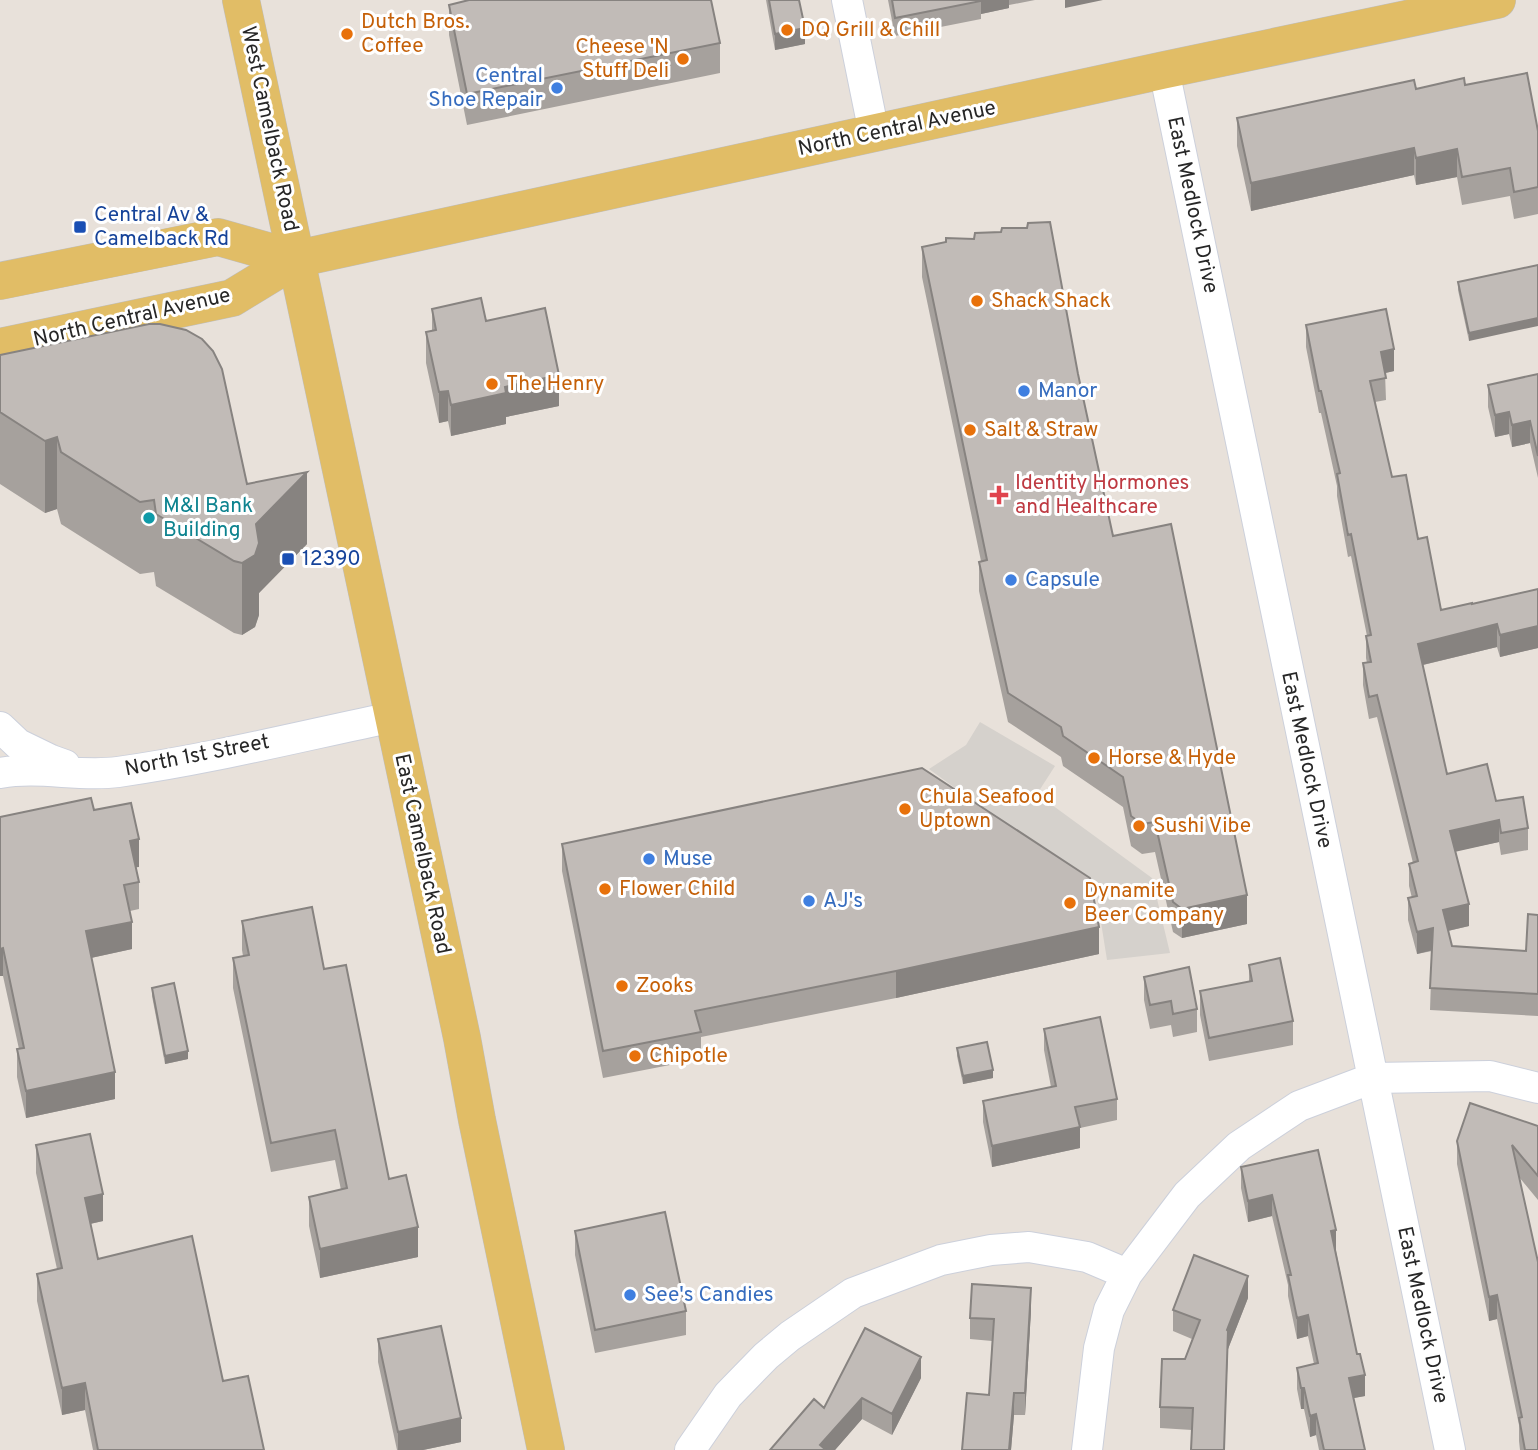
<svg xmlns="http://www.w3.org/2000/svg" width="1538" height="1450" font-family="Overpass,sans-serif">
  <rect width="100%" height="100%" fill="#e8e1da"/>
  <!-- plaza -->
  <path fill="#d5d1cc" d="M980 722 1055 766 1037 794 1152 878 1170 953 1107 960 1096 891 929 769 966 745Z"/>
  <g fill="none" stroke-linecap="round" stroke-linejoin="round">
    <defs>
      <path id="minor" d="M847 0 874 133
        M1164 70 1450 1450
        M0 727 18 744 51 760 65 765
        M0 773C39 766 79 777 118 772 210 759 302 736 393 717
        M690 1450 728 1395 766 1356 790 1336 853 1293 941 1260 991 1250 1029 1247 1087 1257 1127 1274 1187 1195 1239 1146 1299 1106 1373 1078 1490 1076 1538 1088
        M1087 1450 1099 1348 1109 1310 1127 1274"/>
      <path id="major" d="M241 0 462 1038 477 1120 546 1450
        M0 281 218 237 296 259
        M0 347 232 298 296 259 1164 70 1497 0"/>
    </defs>
    <!-- minor casing -->
    <use href="#minor" stroke="#ccd0db" stroke-width="32"/>
    <!-- major casing -->
    <use href="#major" stroke="#bebebe" stroke-width="38"/>
    <!-- minor -->
    <use href="#minor" stroke="#fff" stroke-width="30"/>
    <!-- major -->
    <use href="#major" stroke="#e1bd66" stroke-width="37"/>
  </g>
  <!-- wall -->
  <path fill="#a6a19d" d="M467 0H711L720 43V73L467 125 449 35V5L467 1Z
    M766 0H799L805 44 775 50Z
    M888 0H1035L1009 5V8L981 14V19L895 36Z
    M1465 85 1538 131V214L1514 219 1510 196 1462 205 1457 177 1416 185 1414 175 1251 211 1237 146V118L1416 89Z
    M922 247 1078 374 1113 536 1247 924 1182 938 1173 932 1155 852 1142 854 1131 846 1123 807 1063 766 1061 757 1008 722 979 591V562L981 561 922 277Z
    M1538 265 1469 341 1458 290V282Z
    M432 309 486 321 559 406 506 417V424L451 436 448 421 439 423 426 363V332L432 331Z
    M1306 325 1394 371 1385 373 1386 400 1375 402 1392 477 1418 539 1441 610 1472 604 1538 589V648L1500 657 1497 647 1423 665 1447 774 1496 801 1528 828V850L1501 855 1499 842 1455 851 1469 926 1448 931 1452 946 1526 951 1538 915V1016L1430 1010 1432 951 1417 954 1408 920V898H1412L1409 886V864L1413 863 1377 717 1369 719 1363 685V663H1367L1366 658V636H1367L1351 556 1348 557 1337 496V486L1321 413H1319L1306 347Z
    M0 355 247 484 307 544 259 593V615L255 627 242 635 234 633 156 586 154 572 140 574 61 524 57 509 45 513 0 484Z
    M1538 374V478L1530 443 1512 447 1509 434 1495 437 1488 407V385Z
    M94 810 139 867H136L139 882V909L130 911 132 949 91 958 115 1099 26 1118 17 1077V1049H19L3 976H0V817Z
    M562 844 1099 954 896 998 701 1037V1059L603 1078 562 871Z
    M242 921 324 969 389 1179 418 1257 320 1278 309 1226V1197L341 1190 335 1160 271 1172 233 988V958L243 956 242 950Z
    M1249 965 1293 1021V1045L1209 1061 1200 1015V991L1249 982Z
    M1144 977 1197 1009V1032L1173 1037 1171 1025 1150 1029 1144 1000Z
    M152 988 188 1059 165 1064 152 996Z
    M1044 1029 1117 1099V1120L1080 1128V1148L992 1167 983 1122V1101L1051 1087 1044 1050Z
    M957 1048 993 1078 963 1084 957 1056Z
    M1538 1126V1200L1519 1177 1538 1450H1520L1519 1441V1425L1497 1319 1489 1321 1457 1164V1141Z
    M36 1145 103 1221 90 1224 98 1259 223 1381 264 1450H93L85 1410 62 1415 37 1301V1274L57 1269 36 1173Z
    M1241 1167 1336 1251 1365 1396 1353 1398 1365 1450H1319L1316 1435 1310 1437 1304 1409H1301L1297 1389V1368L1314 1364 1308 1336 1297 1339 1288 1296V1285L1272 1216 1248 1222 1241 1188Z
    M575 1231 686 1311V1335L595 1353 575 1255Z
    M1248 1298 1228 1349 1192 1430 1160 1428V1407L1185 1359 1192 1339 1173 1331V1310Z
    M1031 1310 1025 1415H1014L1011 1450H962L989 1395 992 1341 970 1339V1318Z
    M378 1339 461 1442 423 1450H397L378 1362Z
    M921 1378 892 1435 862 1419 835 1450H770L824 1408Z"/>
  <!-- shaded-wall -->
  <path fill="#878380" d="M980 0H1009V8L981 14V1Z
    M1065 0H1103L1065 8Z
    M805 28V44L775 50V34Z
    M1414 148V175L1251 211V183Z
    M1457 149V177L1416 185V158Z
    M1538 318V326L1469 341V333Z
    M1394 349V371L1381 374V352Z
    M559 375V406L506 417V424L451 436V405L505 387Z
    M448 391V421L439 423V392Z
    M1509 412V434L1495 437V415Z
    M1530 421V443L1512 447V425Z
    M57 437V509L45 513V441Z
    M307 472V544L259 593V615L255 627 242 635V563L256 524Z
    M1497 624V647L1418 666V644Z
    M1538 626V648L1500 657V635Z
    M1499 820V842L1450 853V831Z
    M139 839V867L130 868V841Z
    M1247 895V924L1182 938V909Z
    M1469 904V926L1443 932V910Z
    M132 922V949L86 959V931Z
    M1099 927V954L896 998V971Z
    M1433 928V950L1417 954V932Z
    M3 948V976H0V949Z
    M188 1051V1059L165 1064V1056Z
    M993 1070V1078L963 1084V1076Z
    M115 1072V1099L26 1118V1091Z
    M1080 1127V1148L992 1167V1146Z
    M103 1194V1221L85 1225V1198Z
    M1272 1195V1216L1248 1222V1201Z
    M418 1227V1257L320 1278V1249Z
    M1336 1230V1251L1331 1252V1231Z
    M1248 1276V1298L1228 1349 1224 1450 1227 1330Z
    M1031 1288V1310L1025 1415V1393Z
    M1497 1295V1319L1489 1321V1297Z
    M1308 1315V1336L1297 1339V1318Z
    M921 1357V1378L892 1435V1414Z
    M1365 1375V1396L1349 1399V1378Z
    M85 1383V1410L62 1415V1388Z
    M1301 1388H1304V1409H1301Z
    M1014 1393V1415L1011 1450H1009Z
    M862 1398V1419L835 1450H820V1445Z
    M1316 1414V1435L1310 1437V1416Z
    M461 1418V1442L423 1450H398V1432Z"/>
  <!-- building -->
  <path fill="#c1bbb7" stroke="#878380" stroke-width="2" d="M469 0H711L720 43 467 94 449 5Z
    M769 0H799L805 28 775 34Z
    M892 0H980L981 1 895 18Z
    M1527 73 1538 131V187L1514 192 1510 168 1462 177 1457 149 1416 158 1414 148 1251 183 1237 118 1414 80 1416 89 1464 78 1465 85Z
    M1050 222 1078 374 1113 536 1171 524 1247 895 1182 909 1173 902 1155 822 1142 824 1131 816 1123 777 1063 736 1061 727 1008 693 979 562 987 560 922 247 946 242V238L974 239 975 233 1001 232 1002 228H1027L1028 223Z
    M1538 265V318L1469 333 1458 282Z
    M481 298 486 321 545 308 559 375 505 387 506 393 451 405 448 391 439 392 426 332 436 330 432 309Z
    M1386 309 1394 349 1381 352 1386 378 1370 381 1392 477 1406 475 1418 539 1427 537 1441 610 1472 603V604L1538 589V626L1500 635 1497 624 1418 644 1447 774 1487 764 1496 801 1523 797 1528 828 1501 833 1499 820 1450 831 1469 904 1443 910 1452 946 1526 951 1528 914 1538 915V994L1430 988 1433 928 1417 932 1408 898 1417 896 1409 864 1418 861 1377 695 1369 697 1363 663 1371 662 1366 636 1371 635 1351 534 1348 535 1337 474 1340 473 1321 391H1319L1306 325Z
    M149 324H160L186 330 202 339 213 351 222 369 247 484 307 472 256 524 259 543 255 555 242 563 234 561 156 514 154 500 140 502 61 452 57 437 45 441 0 412V355Z
    M1538 374V456L1530 421 1512 425 1509 412 1495 415 1488 385Z
    M922 768 1090 878 1099 927 896 971 695 1011 701 1032 603 1051 562 844Z
    M91 798 94 810 131 803 139 839 130 841 139 882 124 885 132 922 86 931 115 1072 26 1091 17 1049 24 1048 3 948 0 949V817Z
    M312 907 324 969 346 965 389 1179 406 1175 418 1227 320 1249 309 1197 347 1188 335 1130 271 1143 233 958 249 955 242 921Z
    M1280 958 1293 1021 1209 1038 1200 991 1252 981 1249 965Z
    M1189 967 1197 1009 1173 1014 1171 1001 1150 1005 1144 977Z
    M174 983 188 1051 165 1056 152 988Z
    M1100 1017 1117 1099 1075 1107 1080 1127 992 1146 983 1101 1056 1086 1044 1029Z
    M987 1042 993 1070 963 1076 957 1048Z
    M1470 1103 1538 1126V1176L1512 1145 1538 1262V1450H1525L1519 1418 1522 1417 1497 1295 1489 1297 1457 1141Z
    M90 1134 103 1194 85 1198 98 1259 192 1236 223 1381 248 1376 264 1450H98L85 1383 62 1388 37 1274 62 1268 36 1145Z
    M1318 1150 1336 1230 1331 1231 1357 1354H1360L1365 1375 1349 1378 1365 1450H1324L1316 1414 1310 1416 1304 1388H1301L1297 1368 1318 1363 1308 1315 1297 1318 1288 1275H1291L1272 1195 1248 1201 1241 1167Z
    M665 1212 686 1311 595 1330 575 1231Z
    M1194 1255 1248 1276 1227 1330 1228 1331 1224 1450H1191L1193 1408 1160 1407 1162 1359H1185L1200 1320 1173 1310Z
    M972 1284 1031 1288 1025 1393H1014L1009 1450H962L967 1393 989 1395 994 1319 970 1318Z
    M441 1326 461 1418 398 1432 378 1339Z
    M865 1328 921 1357 892 1414 862 1398 820 1445 826 1450H770L814 1399 824 1408Z"/>
  <!-- markers -->
  <g fill="#e8710a" stroke="#fff" stroke-width="2.5">
    <circle cx="787" cy="30" r="7"/>
    <circle cx="347" cy="34" r="7"/>
    <circle cx="683" cy="59" r="7"/>
    <circle cx="977" cy="301" r="7"/>
    <circle cx="492" cy="384" r="7"/>
    <circle cx="970" cy="430" r="7"/>
    <circle cx="1094" cy="758" r="7"/>
    <circle cx="905" cy="809" r="7"/>
    <circle cx="1139" cy="826" r="7"/>
    <circle cx="605" cy="889" r="7"/>
    <circle cx="1070" cy="903" r="7"/>
    <circle cx="622" cy="986" r="7"/>
    <circle cx="635" cy="1056" r="7"/>
  </g>
  <g fill="#3f7fe0" stroke="#fff" stroke-width="2.5">
    <circle cx="557" cy="88" r="7"/>
    <circle cx="1024" cy="391" r="7"/>
    <circle cx="1011" cy="580" r="7"/>
    <circle cx="649" cy="859" r="7"/>
    <circle cx="809" cy="901" r="7"/>
    <circle cx="630" cy="1295" r="7"/>
  </g>
  <g fill="#1a4fb4" stroke="#fff" stroke-width="2.5">
    <rect x="73" y="220" width="14" height="14" rx="3.5"/>
    <rect x="281" y="552" width="14" height="14" rx="3.5"/>
  </g>
  <path fill="#e0444e" stroke="#fff" stroke-width="2.5" d="M995.5 484.5h7v7h7v7h-7v7h-7v-7h-7v-7h7z"/>
  <circle fill="#0f9aa8" stroke="#fff" stroke-width="2.5" cx="149" cy="518" r="7"/>
  <g text-anchor="middle" dominant-baseline="central" stroke-width="6" stroke-linejoin="round" paint-order="stroke">
    <!-- food labels -->
    <g font-size="21" fill="#c56008" stroke="#fff" text-anchor="start">
      <text x="361" y="22">Dutch Bros.<tspan x="361" dy="24">Coffee</tspan></text>
      <text x="801" y="30">DQ Grill &amp; Chill</text>
      <text x="669" y="47" text-anchor="end">Cheese 'N<tspan x="669" dy="24">Stuff Deli</tspan></text>
      <text x="991" y="301">Shack Shack</text>
      <text x="506" y="384">The Henry</text>
      <text x="984" y="430">Salt &amp; Straw</text>
      <text x="1108" y="758">Horse &amp; Hyde</text>
      <text x="919" y="797">Chula Seafood<tspan x="919" dy="24">Uptown</tspan></text>
      <text x="1153" y="826">Sushi Vibe</text>
      <text x="619" y="889">Flower Child</text>
      <text x="1084" y="891">Dynamite<tspan x="1084" dy="24">Beer Company</tspan></text>
      <text x="636" y="986">Zooks</text>
      <text x="649" y="1056">Chipotle</text>
    </g>
    <!-- shop labels -->
    <g font-size="21" fill="#366cbe" stroke="#fff" text-anchor="start">
      <text x="543" y="76" text-anchor="end">Central<tspan x="543" dy="24">Shoe Repair</tspan></text>
      <text x="1038" y="391">Manor</text>
      <text x="1025" y="580">Capsule</text>
      <text x="663" y="859">Muse</text>
      <text x="823" y="901">AJ's</text>
      <text x="644" y="1295">See's Candies</text>
    </g>
    <!-- street labels -->
    <g font-size="21" fill="#272727" stroke="#fff">
      <text transform="translate(269 129) rotate(78)">West Camelback Road</text>
      <text transform="translate(897 129) rotate(-12)">North Central Avenue</text>
      <text transform="translate(1192 205) rotate(78)">East Medlock Drive</text>
      <text transform="translate(132 318) rotate(-13)">North Central Avenue</text>
      <text transform="translate(197 756) rotate(-11)">North 1st Street</text>
      <text transform="translate(1306 760) rotate(78)">East Medlock Drive</text>
      <text transform="translate(422 854) rotate(78)">East Camelback Road</text>
      <text transform="translate(1422 1315) rotate(78)">East Medlock Drive</text>
    </g>
    <!-- transit labels -->
    <g font-size="21" fill="#164399" stroke="#fff" text-anchor="start">
      <text x="94" y="215">Central Av &amp;<tspan x="94" dy="24">Camelback Rd</tspan></text>
      <text x="302" y="559">12390</text>
    </g>
    <!-- health labels -->
    <g font-size="21" fill="#be3a42" stroke="#fff" text-anchor="start">
      <text x="1015" y="483">Identity Hormones<tspan x="1015" dy="24">and Healthcare</tspan></text>
    </g>
    <!-- culture labels -->
    <g font-size="21" fill="#0d838f" stroke="#fff" text-anchor="start">
      <text x="163" y="506">M&amp;I Bank<tspan x="163" dy="24">Building</tspan></text>
    </g>
  </g>
</svg>
